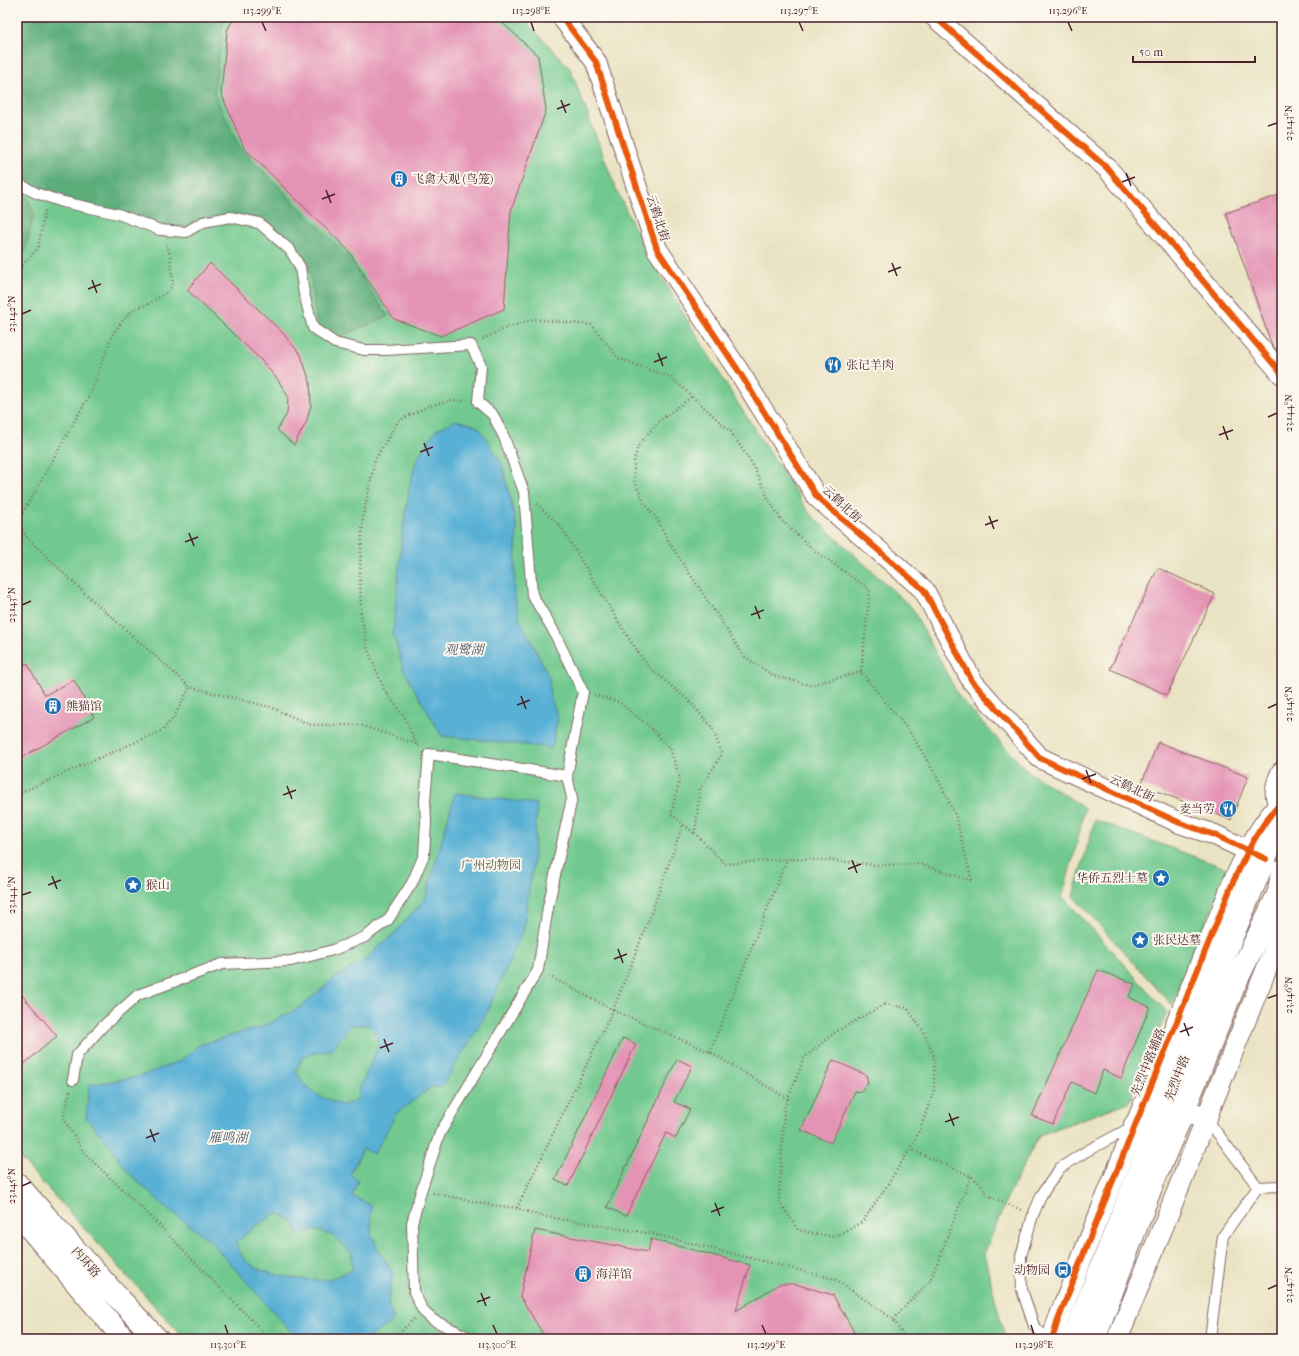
<svg xmlns="http://www.w3.org/2000/svg" width="1299" height="1356" font-family="'IM FELL French Canon','Noto Serif SC',serif">
  <rect width="100%" height="100%" fill="#fbf7ec"/>
  <filter id="ink" filterUnits="userSpaceOnUse"><feTurbulence type="fractalNoise" baseFrequency=".025" numOctaves="2"/><feDisplacementMap in="SourceGraphic" scale="8" xChannelSelector="R" yChannelSelector="G"/><feConvolveMatrix kernelMatrix="1 2 1 2 8 2 1 2 1" color-interpolation-filters="sRGB"/></filter>
  <filter id="wash" filterUnits="userSpaceOnUse"><feTurbulence type="fractalNoise" baseFrequency=".012" numOctaves="4" result="noise"/><feDisplacementMap in="SourceGraphic" scale="16" xChannelSelector="R" yChannelSelector="G"/><feGaussianBlur stdDeviation="0.9" result="paint"/><feColorMatrix in="noise" values="0 0 0 0 0 0 0 0 0 0 0 0 0 0 0 0 0 1.4 0 .05"/><feComposite in="paint" operator="in"/></filter>
  <g filter="url(#wash)">
    <rect width="100%" height="100%" fill="#eae3c3"/>
    <!-- green -->
    <path fill="#71c98f" stroke="#5e745d" d="M17 17H522L570 68 616 189 643 246 735 399 810 514 912 608 959 697 1026 770 1085 808 1075 851 1062 896 1167 1012 1129 1102 1039 1135 1009 1194 984 1254 1005 1339H185L17 1155Z
      M1095 820 1228 869 1172 1005 1073 896Z"/>
    <!-- forest -->
    <path fill="#5cad7a" stroke="#536652" d="M17 17H226L222 30 214 93 239 147 344 252 388 316 340 337 317 326 308 261 262 218H200L183 227H159L37 188 17 180Z
      M17 193 27 197 34 214 25 252 17 259Z"/>
    <!-- water -->
    <path fill="#58b0d5" stroke="#516880" fill-rule="evenodd" d="M457 420 477 426 488 441 502 465 512 505 517 530 514 593 519 617 549 677 550 696 558 717 552 748 442 736 404 671 393 633 402 535 410 484 417 458 436 430Z
      M455 793 537 804 533 865 523 931 487 1013 442 1087H431L396 1114 374 1154 363 1149 350 1174 358 1181 352 1196 371 1205V1234L380 1253 393 1273 388 1304 394 1320 368 1339H300L295 1336 210 1241 163 1205 127 1171 108 1143 86 1118 89 1085 137 1077 180 1061 199 1045 264 1026 299 1008 335 978 362 962 395 933 425 899ZM351 1025H368L375 1032 379 1044 361 1085 356 1101 342 1105 319 1096 304 1085 296 1071 303 1056 333 1049ZM276 1213 292 1220 299 1235 315 1230 334 1236 352 1253V1270C345 1273 337 1277 329 1279 310 1283 260 1275 246 1261 241 1257 238 1247 236 1242L256 1226Z"/>
    <g id="blocks">
      <!-- building -->
      <path fill="#e493b5" d="M234 17H492L505 25 538 56 546 110 511 211 504 309 441 336 394 319 348 250 244 148 221 93 227 31Z
        M1282 194V356L1271 343 1226 213Z
        M210 263 281 331 301 355 310 382 311 405 306 423 294 445 277 430 287 414 288 396 278 380 261 360 187 290Z
        M1158 568 1215 594 1167 695 1110 669Z
        M27 663 45 695 74 680 94 717 17 760V668Z
        M1158 742 1248 777 1231 820 1141 785Z
        M1098 970 1135 984 1129 997 1150 1007 1121 1078 1103 1070 1094 1093 1072 1082 1053 1124 1032 1116Z
        M17 989 57 1036 17 1070Z
        M623 1038 636 1044 568 1186 555 1180Z
        M677 1059 692 1066 674 1102 690 1109 676 1138 666 1133 626 1216 607 1207Z
        M833 1060 866 1075 868 1083 861 1092 855 1091 831 1143 801 1130Z
        M535 1230 648 1252 651 1239 750 1265 736 1311 779 1284H795L833 1295 854 1332 841 1339H546L520 1296Z"/>
    </g>
  </g>
  <g filter="url(#ink)">
    <use href="#blocks" fill-opacity="0" stroke="#826460" stroke-width="1"/>
    <g fill="none" stroke-linecap="round" stroke-linejoin="round">
      <defs>
        <path id="service" d="M17 183 36 193 63 202 118 214 160 230 186 232 203 222 230 217 259 223 290 250 300 267 304 294 313 328 335 343 364 350H385L471 345 481 366 478 402 493 415 504 437 524 492 532 595 552 628 583 692 567 776 572 798 548 907 538 970 440 1133 421 1191 412 1223 414 1292 423 1311 433 1320 472 1339
          M73 1080 77 1055 102 1027 138 995 222 964 291 961 333 950 365 937 388 920 412 883 424 855 426 822 425 800 429 754 567 776
          M1206 1118 1258 1187
          M1047 1339 1034 1326 1022 1290 1021 1256 1033 1215 1042 1194 1060 1168 1085 1152 1132 1127
          M1210 1339 1223 1236 1258 1187 1279 1186 1282 1187"/>
        <path id="minor" d="M562 17 596 62 657 249 738 370 817 497 924 590 972 681 1040 758 1180 823 1215 835 1266 859
          M935 17 1107 168 1282 374
          M1052 1339 1057 1323 1085 1250 1233 882C1247 853 1259 825 1282 802
          M1117 1339C1174 1204 1225 1067 1282 932"/>
        <path id="tertiary" d="M1282 773C1277 784 1273 796 1282 806"/>
        <path id="secondary" d="M1184 1110 1206 1118
          M1135 1125 1155 1132
          M1073 1339 1226 951 1282 818
          M1094 1339 1153 1182 1184 1110 1234 986 1282 886"/>
        <path id="primary" d="M1282 871 1278 898 1282 925"/>
        <path id="trunk" d="M17 1184 112 1291 157 1339
          M17 1213 124 1339"/>
      </defs>
      <!-- service casing -->
      <use href="#service" stroke="#826460" stroke-width="12"/>
      <!-- minor casing -->
      <use href="#minor" stroke="#826460" stroke-width="22"/>
      <!-- tertiary casing -->
      <use href="#tertiary" stroke="#826460" stroke-width="24"/>
      <!-- secondary casing -->
      <use href="#secondary" stroke="#826460" stroke-width="24"/>
      <!-- primary casing -->
      <use href="#primary" stroke="#826460" stroke-width="24"/>
      <!-- trunk casing -->
      <use href="#trunk" stroke="#826460" stroke-width="24"/>
      <!-- path -->
      <path stroke="#826460" stroke-width="2.5" stroke-dasharray="1 3" stroke-linecap="butt" d="M17 271 38 248 45 209
        M483 339 504 329 533 319 592 325 618 358 672 378 731 432 754 467 768 498 782 521 814 550 870 590 861 672 912 735 937 777 956 817 972 881
        M691 397 658 422 639 444 634 460V480L644 503 656 518 672 547 744 656 774 676 810 685 861 672
        M537 504 561 527 626 634 647 665 688 700 712 727 722 754 700 789 695 833 725 864 787 859 825 860 877 865 920 864 972 881
        M17 523 91 392 112 335 123 320 134 309 148 304 166 293 173 285 170 254 165 242
        M17 524 29 540 90 598 190 687 270 707 311 725H360L416 744 419 746
        M594 695 619 702 651 728 670 748 680 779 671 814 694 833
        M416 744 405 718 384 689 368 650 361 615 360 569 363 517 375 460 398 421 429 406 453 400 466 401
        M17 794 163 730 174 717 190 687
        M549 976 613 1010 710 1052 788 1099
        M885 1004 907 1008 924 1032 934 1057V1090L921 1127 910 1149 883 1192 862 1222 834 1237 798 1230 779 1201 784 1109 804 1058 834 1033Z
        M710 1052 787 859
        M70 1091 63 1118 85 1154 148 1214 270 1339
        M910 1149 971 1176 981 1184 987 1195 1021 1210
        M433 1193 491 1205 517 1208 541 1216 653 1234 835 1279 893 1319 906 1339
        M517 1208 613 1010 651 914 683 824
        M893 1319 930 1281 971 1176
        M393 1339 414 1319"/>
      <!-- service -->
      <use href="#service" stroke="#fff" stroke-width="10"/>
      <!-- minor -->
      <use href="#minor" stroke="#fff" stroke-width="20"/>
      <!-- tertiary -->
      <use href="#tertiary" stroke="#fff" stroke-width="22"/>
      <!-- secondary -->
      <use href="#secondary" stroke="#fff" stroke-width="22"/>
      <!-- primary -->
      <use href="#primary" stroke="#fff" stroke-width="22"/>
      <!-- trunk -->
      <use href="#trunk" stroke="#fff" stroke-width="22"/>
      <defs>
        <path id="cycleway" d="M562 17 596 62 657 249 738 370 817 497 924 590 972 681 1040 758 1180 823 1215 835 1266 859
          M935 17 1107 168 1282 374
          M1052 1339 1057 1323 1085 1250 1233 882C1247 853 1259 825 1282 802"/>
      </defs>
      <!-- cycleway casing -->
      <use href="#cycleway" stroke="#fbf7ec" stroke-width="8"/>
      <!-- cycleway -->
      <use href="#cycleway" stroke="#e8590c" stroke-width="6"/>
    </g>
  </g>
  <!-- ticks -->
  <path fill="none" stroke="#4a1f2b" stroke-width="1.5" d="M262 22 266 31M531 22 534 31M799 22 803 31M1068 22 1072 31M561 100 566 113M557 109 570 104M1268 126 1277 123M1126 173 1131 186M1122 182 1135 177M326 190 331 203M322 199 335 194M892 263 897 276M888 272 901 267M92 280 97 293M88 289 101 284M22 314 31 310M658 353 663 366M654 362 667 357M1268 417 1277 413M1223 426 1228 440M1219 435 1233 430M424 443 429 456M420 452 433 447M989 516 994 529M985 525 998 520M189 533 194 546M185 542 198 537M22 605 31 601M755 606 760 619M751 615 764 610M521 696 526 709M517 705 530 700M1268 708 1277 704M1086 770 1091 783M1082 779 1096 774M287 786 292 799M283 795 296 790M852 860 857 873M848 869 861 864M52 876 57 889M48 885 61 880M22 895 31 892M618 949 623 963M614 959 627 954M1268 998 1277 995M1184 1023 1189 1036M1180 1032 1193 1027M384 1039 389 1052M380 1048 393 1043M949 1113 954 1126M945 1122 959 1117M150 1129 155 1142M146 1138 159 1133M22 1186 31 1182M715 1203 720 1216M711 1212 724 1207M1268 1289 1277 1285M481 1293 486 1306M477 1302 490 1297M225 1325 228 1334M493 1325 497 1334M762 1325 766 1334M1031 1325 1034 1334"/>
  <!-- icons -->
  <defs>
    <symbol id="building-disc" viewBox="-11 -11 22 22"><circle r="9.5" fill="#1f6fb2" stroke="#fbf7ec"/><path d="M-4-6H4V6H1V3H-1V6H-4ZM-2.5-4.3h1.7v1.8h-1.7ZM.8-4.3h1.7v1.8H.8ZM-2.5-1h1.7V.8h-1.7ZM.8-1h1.7V.8H.8Z" fill="#fff"/></symbol>
    <symbol id="restaurant-disc" viewBox="-11 -11 22 22"><circle r="9.5" fill="#1f6fb2" stroke="#fbf7ec"/><path d="M-5-6h1v4h1v-4h1v4h1v-4h1v5L-1.5 .5V6h-2V.5L-5-1ZM5-6V6H3V1.5H1.5Q1.5-4 5-6Z" fill="#fff"/></symbol>
    <symbol id="sight-disc" viewBox="-11 -11 22 22"><circle r="9.5" fill="#1f6fb2" stroke="#fbf7ec"/><path d="M0-6L1.8-2.2L6-1.7L2.9 1.2L3.7 5.4L0 3.3L-3.7 5.4L-2.9 1.2L-6-1.7L-1.8-2.2Z" fill="#fff"/></symbol>
    <symbol id="bus-disc" viewBox="-11 -11 22 22"><circle r="9.5" fill="#1f6fb2" stroke="#fbf7ec"/><path d="M-5-6H5V4H4V6H2V4H-2V6H-4V4H-5ZM-3.5-4V0h7V-4ZM-3.5 1.2v1.5H-2V1.2ZM2 1.2v1.5H3.5V1.2Z" fill="#fff"/></symbol>
  </defs>
  <g fill-rule="evenodd">
    <use href="#building-disc" x="389" y="169" width="20" height="20"/>
    <use href="#restaurant-disc" x="823" y="355" width="20" height="20"/>
    <use href="#building-disc" x="43" y="696" width="20" height="20"/>
    <use href="#restaurant-disc" x="1218" y="799" width="20" height="20"/>
    <use href="#sight-disc" x="1151" y="868" width="20" height="20"/>
    <use href="#sight-disc" x="123" y="875" width="20" height="20"/>
    <use href="#sight-disc" x="1130" y="930" width="20" height="20"/>
    <use href="#bus-disc" x="1053" y="1260" width="20" height="20"/>
    <use href="#building-disc" x="573" y="1264" width="20" height="20"/>
  </g>
  <g text-anchor="middle" dominant-baseline="central" stroke-width="4" stroke-linejoin="round" paint-order="stroke">
    <!-- poi labels -->
    <g font-size="12" fill="#4a1f2b" stroke="#fbf7ec" text-anchor="start">
      <text x="412" y="179">飞禽大观 (鸟笼)</text>
      <text x="846" y="365">张记羊肉</text>
      <text x="66" y="706">熊猫馆</text>
      <text x="1215" y="809" text-anchor="end">麦当劳</text>
      <text x="1148" y="878" text-anchor="end">华侨五烈士墓</text>
      <text x="146" y="885">猴山</text>
      <text x="1153" y="940">张民达墓</text>
      <text x="1050" y="1270" text-anchor="end">动物园</text>
      <text x="596" y="1274">海洋馆</text>
    </g>
    <!-- street labels -->
    <g font-size="12" fill="#4a1f2b" stroke="#fbf7ec">
      <text transform="translate(658 218) rotate(72)">云鹤北街</text>
      <text transform="translate(842 504) rotate(43)">云鹤北街</text>
      <text transform="translate(1132 788) rotate(25)">云鹤北街</text>
      <text transform="translate(1148 1062) rotate(-68)">先烈中路辅路</text>
      <text transform="translate(1177 1078) rotate(-69)">先烈中路</text>
      <text transform="translate(86 1262) rotate(48)">内环路</text>
    </g>
    <!-- park labels -->
    <g font-size="12" fill="#585a4e" stroke="#fbf7ec">
      <text x="491" y="865">广州动物园</text>
    </g>
    <!-- water labels -->
    <g font-size="13" font-style="italic" fill="#50596f" stroke="#fbf7ec">
      <text x="464" y="649">观鹭湖</text>
      <text x="228" y="1137">雁鸣湖</text>
    </g>
  </g>
  <!-- margin -->
  <rect width="1299" height="1356" fill="none" stroke="#fbf7ec" stroke-width="44"/>
  <!-- scale -->
  <path d="M1133 56v6h122v-6" fill="none" stroke="#4a1f2b" stroke-width="2"/>
  <text x="1139" y="56" font-size="12" fill="#4a1f2b" stroke="#fbf7ec" stroke-width="3" paint-order="stroke">50 m</text>
  <rect x="22" y="22" width="1255" height="1312" fill="none" stroke="#4a1f2b" stroke-width="1.5"/>
  <g font-size="10" text-anchor="middle" fill="#4a1f2b">
    <text x="262" y="14">113.299°E</text>
    <text x="531" y="14">113.298°E</text>
    <text x="799" y="14">113.297°E</text>
    <text x="1068" y="14">113.296°E</text>
    <text transform="translate(1288 123) rotate(-90)" y="4">23.143°N</text>
    <text transform="translate(11 314) rotate(-90)" y="4">23.142°N</text>
    <text transform="translate(1288 413) rotate(-90)" y="4">23.144°N</text>
    <text transform="translate(11 605) rotate(-90)" y="4">23.143°N</text>
    <text transform="translate(1288 704) rotate(-90)" y="4">23.145°N</text>
    <text transform="translate(11 895) rotate(-90)" y="4">23.144°N</text>
    <text transform="translate(1288 995) rotate(-90)" y="4">23.146°N</text>
    <text transform="translate(11 1186) rotate(-90)" y="4">23.145°N</text>
    <text transform="translate(1288 1285) rotate(-90)" y="4">23.147°N</text>
    <text x="228" y="1348">113.301°E</text>
    <text x="497" y="1348">113.300°E</text>
    <text x="766" y="1348">113.299°E</text>
    <text x="1034" y="1348">113.298°E</text>
  </g>
</svg>
